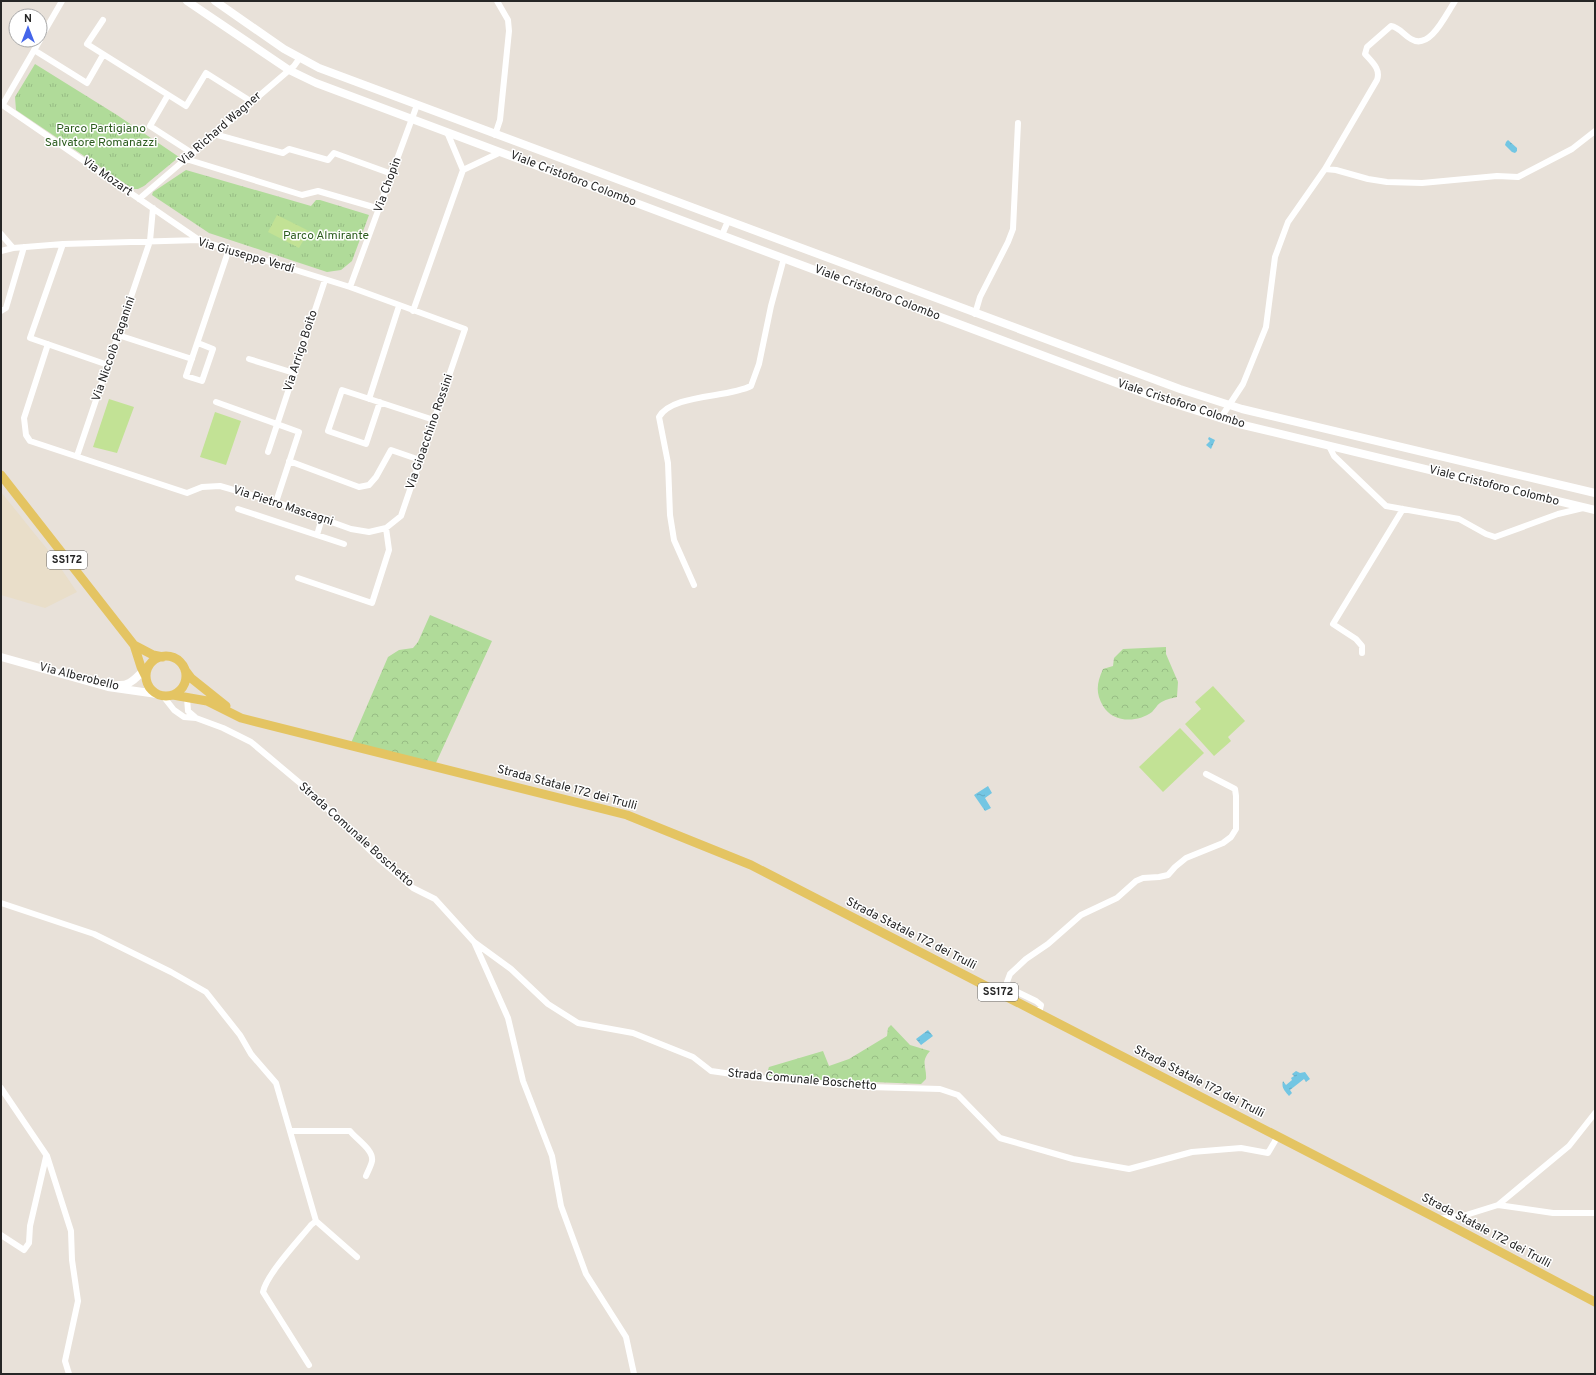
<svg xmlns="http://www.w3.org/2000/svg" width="1596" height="1375" font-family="Overpass,sans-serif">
  <defs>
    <pattern id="grass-tufts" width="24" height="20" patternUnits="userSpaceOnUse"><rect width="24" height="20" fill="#b0db99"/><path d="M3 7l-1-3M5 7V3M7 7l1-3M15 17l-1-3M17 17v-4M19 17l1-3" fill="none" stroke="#97bc84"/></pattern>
    <pattern id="forest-crowns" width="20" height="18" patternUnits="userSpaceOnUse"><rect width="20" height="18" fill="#b0db99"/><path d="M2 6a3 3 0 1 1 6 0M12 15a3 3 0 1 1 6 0" fill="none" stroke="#97bc84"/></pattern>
    <pattern id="water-ripples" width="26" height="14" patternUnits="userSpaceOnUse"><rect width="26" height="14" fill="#73c6e3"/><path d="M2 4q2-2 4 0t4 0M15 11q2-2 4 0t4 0" fill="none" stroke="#63aac3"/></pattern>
  </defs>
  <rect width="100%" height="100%" fill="#e8e1d9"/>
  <!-- education -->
  <path fill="#e9dec9" d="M1 492 51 554 77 592 45 608 1 595Z"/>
  <!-- grass -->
  <path fill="url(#grass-tufts)" d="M35 64 117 115 179 157 144 186 138 189H133L16 110 15 97Z
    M186 170 311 206 316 200H320L369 215 352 261 341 270 327 272 209 233 152 195 153 192Z"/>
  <!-- forest -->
  <path fill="url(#forest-crowns)" d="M430 615 492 641 435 765 351 743 388 657 399 650 413 648 418 642Z
    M1166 647V654L1178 682 1177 697C1172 698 1164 700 1160 703 1157 705 1155 709 1152 712 1137 723 1113 723 1103 706 1095 692 1097 683 1103 669L1113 666 1114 658 1123 649Z
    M891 1025 910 1045 930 1051C920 1062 927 1067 926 1079L921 1084 801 1079 766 1076 769 1067 823 1051 829 1066 849 1059 887 1036 888 1028Z"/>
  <!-- pitch -->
  <path fill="#c2e295" d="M277 215 309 231 299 248 268 232Z
    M109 399 134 407 117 453 93 447Z
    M215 412 241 421 226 465 200 457Z
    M1213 686 1245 721 1228 737 1231 741 1214 756 1185 724 1201 709 1195 702Z
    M1180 728 1204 753 1163 792 1139 767Z"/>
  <!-- water -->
  <path fill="url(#water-ripples)" d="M1508 140 1517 148V151L1515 153 1512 152 1505 145 1506 142Z
    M1209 437 1215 440 1211 449 1206 445 1210 441 1208 439Z
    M988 786 992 793 985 798 991 808 985 811 974 795Z
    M928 1030 933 1036 921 1045 916 1039Z
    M1296 1071 1300 1073 1305 1072 1310 1079 1306 1082 1304 1079 1290 1090 1292 1093 1289 1096C1285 1091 1281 1088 1283 1081L1286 1085 1292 1080 1291 1078 1294 1076 1292 1074Z"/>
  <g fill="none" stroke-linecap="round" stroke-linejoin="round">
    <!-- minor -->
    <path stroke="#fff" stroke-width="6" d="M103 20 87 44 186 106 206 73 252 102
      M40 39 62 1
      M34 50 87 83 103 55
      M168 95 150 126 192 153
      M1 104 199 240
      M3 104 40 40
      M447 132 463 170 501 152
      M214 134 283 153 289 149 328 160 334 153 392 174
      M495 135 500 120 509 31 508 20 497 1
      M186 159 302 195 318 191 380 209
      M1325 169 1336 170 1368 179 1387 182 1422 183 1497 176 1518 177 1572 149 1595 131
      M139 199 294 66 299 59
      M1 234 13 248
      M722 235 728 221
      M63 244 30 338 108 365
      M1 251 13 248 63 244 199 240 350 287 465 329 401 516 386 528 369 532 351 529 276 502 220 486 202 487 187 493 30 441 26 435 24 418 48 344
      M350 287 417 105
      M1 311 6 308 24 247
      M413 311 463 170
      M975 314 980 297 1008 242 1013 229 1018 123
      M118 335 192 359
      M198 343 213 349 202 381 186 376 229 249
      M249 359 294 373
      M369 399 399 306
      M216 402 299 432 276 502
      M380 402 366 444 328 431 342 390C373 400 403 410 434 420
      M1220 419 1243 384 1266 327 1275 257 1288 222 1325 169 1377 80C1381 69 1372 62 1365 54L1367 47 1391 26C1399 27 1404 35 1411 39 1430 51 1446 14 1455 1
      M1329 446 1334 456 1386 506 1459 519 1486 534 1495 537 1558 514 1583 508
      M268 452 325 280
      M77 456 150 241 153 208
      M289 461 359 487 369 485 376 477 391 450 420 460
      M238 509 344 544
      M317 535 322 518
      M298 578 372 603 389 550 386 528
      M694 585 674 540 670 515 668 463 659 417C672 394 728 398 751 386L759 364 771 306 784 258
      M1362 653V646L1356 639 1333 624 1403 509
      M163 696 174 710 184 717 196 718 223 728 251 742 307 789 380 860 413 888 435 899 474 942 511 969 548 1004 578 1023 633 1033 693 1057 711 1071 767 1079 869 1087 940 1089 958 1095 1000 1138 1073 1159 1129 1169 1192 1152 1241 1148 1268 1153 1278 1136
      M187 698 188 711 195 717
      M1 903 94 934 171 972 206 992 240 1035 251 1054 276 1083 316 1221 311 1225C299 1240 266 1275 263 1292L309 1365
      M475 944 508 1018 523 1081 552 1156 561 1206 586 1274 626 1337 634 1374
      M1039 1013 1041 1005 1036 1001 1009 988 1007 982 1010 974 1026 959 1048 944 1081 915 1117 898 1136 881 1143 878 1159 877 1168 875 1175 867 1186 858 1223 843 1231 837 1236 829V796L1235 789 1206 774
      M1 1088 47 1156 71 1231 72 1260 78 1301 65 1361 69 1374
      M290 1131H350C356 1139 374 1150 372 1161 371 1166 368 1171 366 1176
      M1498 1205 1569 1146 1595 1113
      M1438 1219 1466 1215 1498 1205 1553 1213H1595
      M316 1221 357 1257
      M1 1235 24 1250 29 1243 30 1226 46 1157"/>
    <!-- secondary -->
    <path stroke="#fff" stroke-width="8" d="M187 1 289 70 316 83 1159 399 1239 424 1595 510
      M215 1 284 49 319 68 1180 389 1242 409 1595 493
      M1 657 108 687 157 694
      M118 685C127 686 133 681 139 675"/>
    <!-- primary -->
    <path stroke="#e4c462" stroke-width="9" d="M1 475 134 645 141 667 146 677
      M134 645 153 655 163 657
      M146 676a20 20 0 1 1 40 0a20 20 0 1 1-40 0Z
      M185 670 191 678 226 706
      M173 695 207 701 241 718 627 815 751 865 1438 1219 1595 1302"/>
  </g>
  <g text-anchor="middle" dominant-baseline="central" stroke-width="3" stroke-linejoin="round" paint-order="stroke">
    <!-- shield labels -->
    <g fill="#fff" stroke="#676767" stroke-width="1">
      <rect x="47" y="551" width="40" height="18" rx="3"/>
      <rect x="978" y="983" width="40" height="18" rx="3"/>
    </g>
    <g font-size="11" font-weight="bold" fill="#262626">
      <text x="67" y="560">SS172</text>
      <text x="998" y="992">SS172</text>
    </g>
    <!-- park labels -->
    <g font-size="12" fill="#2c5c1e" stroke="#fff">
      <text x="101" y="129">Parco Partigiano<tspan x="101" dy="14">Salvatore Romanazzi</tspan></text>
      <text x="326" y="236">Parco Almirante</text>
    </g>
    <!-- street labels -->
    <g font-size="12" fill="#262626" stroke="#fff">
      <text transform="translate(220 129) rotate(-41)">Via Richard Wagner</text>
      <text transform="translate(107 177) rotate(35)">Via Mozart</text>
      <text transform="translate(573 179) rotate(21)">Viale Cristoforo Colombo</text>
      <text transform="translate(388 185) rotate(-70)">Via Chopin</text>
      <text transform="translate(246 256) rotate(16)">Via Giuseppe Verdi</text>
      <text transform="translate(877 293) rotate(21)">Viale Cristoforo Colombo</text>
      <text transform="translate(114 349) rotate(-71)">Via Niccolò Paganini</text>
      <text transform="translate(301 351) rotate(-72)">Via Arrigo Boito</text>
      <text transform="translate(1181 404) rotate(18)">Viale Cristoforo Colombo</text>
      <text transform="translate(430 432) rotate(-71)">Via Gioacchino Rossini</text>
      <text transform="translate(1494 486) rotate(14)">Viale Cristoforo Colombo</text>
      <text transform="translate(283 506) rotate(18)">Via Pietro Mascagni</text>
      <text transform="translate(79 677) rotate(14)">Via Alberobello</text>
      <text transform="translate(567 788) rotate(15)">Strada Statale 172 dei Trulli</text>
      <text transform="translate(356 835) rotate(42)">Strada Comunale Boschetto</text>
      <text transform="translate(911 934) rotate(27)">Strada Statale 172 dei Trulli</text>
      <text transform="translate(802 1080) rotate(5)">Strada Comunale Boschetto</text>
      <text transform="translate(1199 1082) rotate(27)">Strada Statale 172 dei Trulli</text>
      <text transform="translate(1486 1231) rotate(28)">Strada Statale 172 dei Trulli</text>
    </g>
  </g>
  <!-- border -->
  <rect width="1596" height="1375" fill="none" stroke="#262626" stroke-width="4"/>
  <!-- north arrow -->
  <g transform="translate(28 28)"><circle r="19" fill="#ffffff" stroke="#a8a8a8"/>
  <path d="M0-3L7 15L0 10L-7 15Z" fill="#4465ea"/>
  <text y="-6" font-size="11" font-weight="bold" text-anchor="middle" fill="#262626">N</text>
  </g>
</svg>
